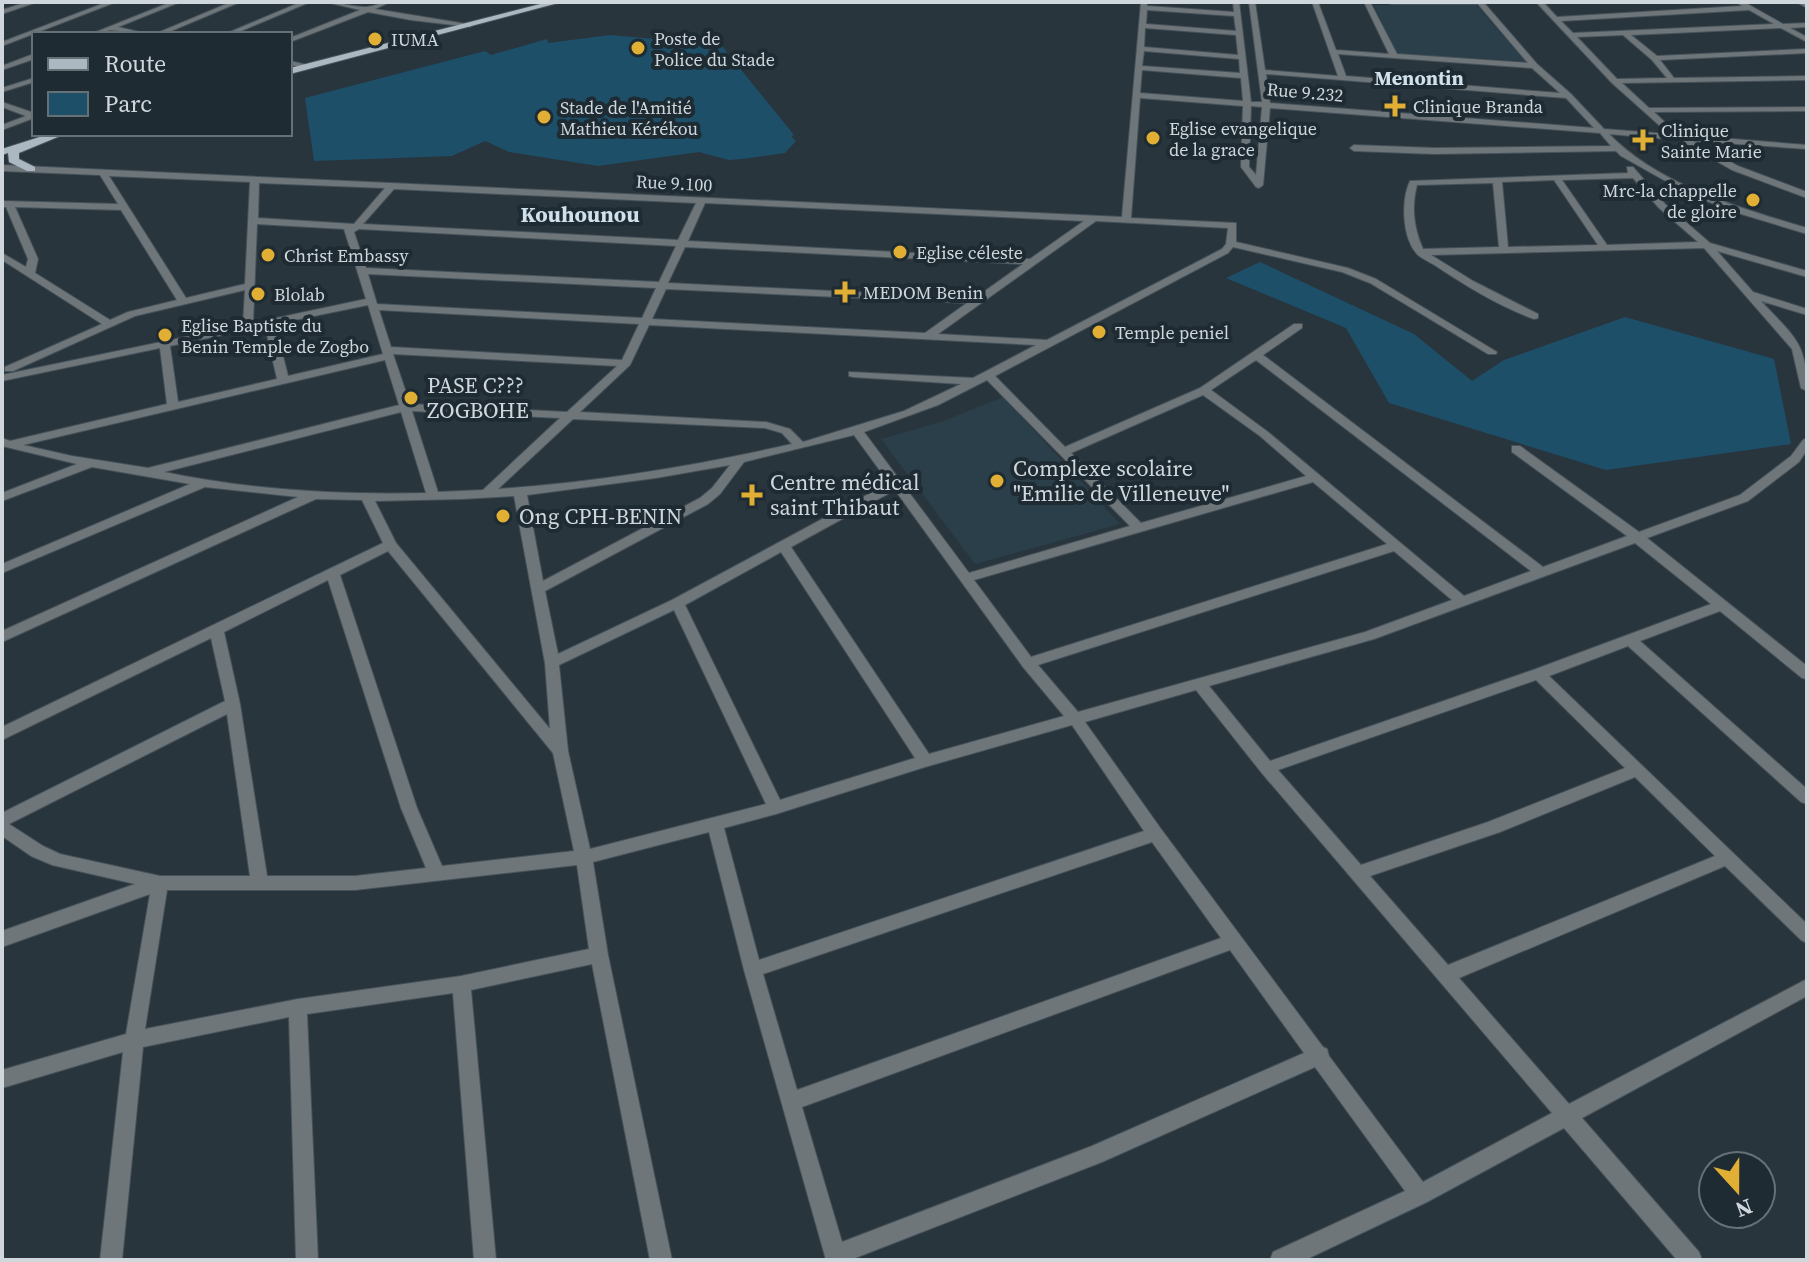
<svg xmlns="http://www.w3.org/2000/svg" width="1809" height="1262" font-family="'Source Serif 4',serif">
  <rect width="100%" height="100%" fill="#28353d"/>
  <!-- built -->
  <path fill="#2b3f4b" d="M1374 5H1476L1525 61 1397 54Z
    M1003 397 1120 524 975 564 881 439 941 422Z"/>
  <!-- green -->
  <path fill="#1e4f69" d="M610 35 721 45 794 135 791 136 796 141 785 153 742 159 729 160 699 152 598 166 509 152 485 141 452 156 314 161 305 98 485 51 491 55 547 39 548 43Z
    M1260 262 1414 334 1472 381 1504 360 1625 317 1774 359 1791 444 1606 470 1389 403 1346 328 1226 278Z"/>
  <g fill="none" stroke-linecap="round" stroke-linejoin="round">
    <defs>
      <path id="minor" d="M27 2H37L2 14V10Z
        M107 2H116L2 46V42Z
        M171 2H180L118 27 148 34 110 30 100 34H91Z
        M231 2H240L164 34H155Z
        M301 2H310L234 34H225Z
        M326 2C339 2 352 7 365 7 373 7 381 2 390 2L375 9 473 25 470 27 411 20 368 12 290 42V38L360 10Z
        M1141 2H1147V6L1234 12 1233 2H1239L1251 102H1262L1249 2H1255L1265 70 1338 76 1312 2H1318L1336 50 1389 54 1364 2H1370L1397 54 1528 63 1478 4H1391L1388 2H1490L1485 4 1537 64 1571 94 1604 129 1669 134 1612 83 1536 2H1543L1557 17 1742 6 1738 3 1744 2 1783 24 1807 23V27L1790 28 1807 37V42L1781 28 1631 35 1657 56 1807 49V53L1660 60 1674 78 1807 76V80L1622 83 1649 108 1807 107V111L1654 112 1671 128 1683 135 1807 145V149L1693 141 1738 166 1807 192V198L1732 170 1679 140 1609 134C1660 186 1740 208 1807 228V234L1731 211 1685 192 1621 156 1616 151 1435 154 1354 151 1350 148 1354 145 1435 148 1611 146 1600 133 1270 108 1263 185 1259 188 1256 187 1241 167 1243 106 1140 98 1131 218 1236 223V242L1348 268 1376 279 1497 352 1496 354H1488L1370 283 1342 272 1233 247 1228 253 995 376 1065 447 1200 388 1294 324H1302V328L1263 355 1543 567 1627 536 1512 452V446H1520L1639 532 1740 495 1791 456 1803 440 1807 438V450L1799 462 1748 501 1647 538 1807 666V679L1802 678 1720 611 1640 641 1807 789V804L1801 802 1628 646 1549 676 1807 924V943L1801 940 1725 866 1459 978 1569 1104 1807 979V996L1582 1118 1699 1252 1702 1260H1677L1564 1128 1427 1202 1305 1260H1270L1273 1252 1405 1191 1315 1067 1102 1162 850 1260H826L744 970 709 832 593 862 608 955 672 1260H650L592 964 471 990 496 1260H474L453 993 307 1014 318 1260H296L289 1017 143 1047 122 1260H100L123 1052 2 1088V1070L126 1034 150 894 2 947V931L135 884 52 865 31 856 2 836V813L225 701 211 638 2 740V727L383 543 362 500 316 499 2 642V631L298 497 205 487 2 573V564L190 484 92 467 2 501V493L77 464 2 446V438L10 441 167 404 160 348 2 381V375L243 325 245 290 135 316 13 371H5V367L102 324 2 260V253L26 267 28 259 6 207H2V201L118 204 100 175 2 171V165L1122 217ZM1147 10 1234 16 1236 31 1146 24ZM1749 10 1774 24 1573 33 1561 21ZM1145 28 1236 35 1238 55 1144 47ZM1623 35 1652 60 1667 78 1617 79 1577 37ZM1144 51 1239 59 1240 73 1142 66ZM1338 54 1532 68 1560 93 1346 76ZM1142 70 1241 78 1243 101 1140 93ZM1266 74 1566 98 1594 128 1270 103ZM1251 106 1262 107 1256 175 1249 167ZM109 176 250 182 245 284 186 298ZM259 183 385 188 354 224 258 218ZM394 189 696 203 678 240 363 224ZM705 203 1084 221 1030 259 688 241ZM15 207 121 210 177 300 128 312 110 320 35 273 38 259ZM1096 221 1228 228 1226 244 1222 249 1047 340 938 334ZM257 224 344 229 366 299 253 323ZM359 229 676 246 659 282 366 268 354 232ZM685 247 1023 264 975 298 668 283ZM368 274 656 288 642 318 377 304ZM666 289 967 303 925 333 652 319ZM368 305 383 354 288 376 275 324ZM379 310 639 324 622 360 391 347ZM649 325 1036 345 973 378 849 372V376L853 377 961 384 904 411 803 442 790 429 766 422 580 412 630 365ZM265 326 277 379 178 402 170 346ZM393 354 617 366 567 412 410 404ZM385 360 399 405 148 468 72 456 23 445ZM1256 360 1531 571 1464 596 1268 432 1211 390ZM987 380 1130 526 969 573 864 432 938 405ZM1203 395 1260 436 1306 476 1141 523 1071 453ZM412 411 560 418 483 490 438 492ZM401 412 426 493C339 495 250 490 164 472ZM573 419 765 428 782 433 792 444C695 466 597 482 498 489ZM854 435 889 483 672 600 558 654 545 591 708 504 720 494 744 462ZM730 465 712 488 700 498 543 581 527 495 656 478ZM1313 482 1387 544 1031 657 974 580ZM895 490 1023 667 1064 716 929 754 791 547ZM514 496 545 663 550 729 396 543 375 501 462 499ZM1635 543 1711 604 1533 670 1270 761 1209 686 1374 639ZM388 551 553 753 574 851 442 866 417 808 340 575ZM1394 551 1452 600 1365 632 1078 712 1038 665ZM781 552 915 758 780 800 685 605ZM328 580 401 808 426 868 355 876H267L240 704 224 632ZM674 610 766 804 590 849 568 751 559 665ZM1536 680 1625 768 1488 822 1361 865 1278 770ZM1196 690 1261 772 1552 1113 1423 1182 1329 1056 1327 1049 1323 1047 1161 829 1085 722ZM227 714 250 876H160L60 854 43 846 9 824ZM1072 725 1144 831 759 960 724 828 776 814 925 767ZM1635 777 1715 856 1448 965 1370 876 1500 832ZM1152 842 1221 938 797 1090 763 974ZM577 865 589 949 461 976 298 999 145 1029 167 890H355ZM1230 950 1304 1053 1092 1146 842 1242 802 1107Z
        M1797 2 1807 3V8L1798 3Z
        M31 55H34V59L2 70V66Z
        M290 61 312 66 308 68 290 65Z
        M34 78V82L2 92V88Z
        M2 102 34 113V118L2 130V125L26 116 2 107Z
        M1627 167H1633L1665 204 1710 243 1807 271V277L1717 251 1753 292 1807 309V315L1761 301C1793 336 1807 341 1807 391L1801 388 1792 349 1704 248 1431 255 1473 281 1538 314V318L1534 319C1500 307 1466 286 1436 266 1430 262 1420 258 1416 253 1402 236 1401 200 1410 181L1628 173ZM1633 178 1659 208 1698 242 1607 245 1562 180ZM1554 180 1598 245 1508 247 1502 182ZM1493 183 1499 247 1423 249C1414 229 1411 207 1417 185Z"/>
      <path id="major" d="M548 2H562L290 74V68Z
        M49 134H65L19 153V159L35 167V171H27L9 162 8 153 2 155V149Z"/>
    </defs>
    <!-- minor casing -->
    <use href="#minor" stroke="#46525a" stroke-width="2"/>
    <!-- major casing -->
    <use href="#major" stroke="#46525a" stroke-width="2"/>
    <!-- minor -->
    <use href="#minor" fill="#6f767a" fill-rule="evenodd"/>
    <!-- major -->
    <use href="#major" fill="#abb8c1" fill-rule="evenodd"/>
  </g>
  <!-- markers -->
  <g fill="#e1af34" stroke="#1e2b33" stroke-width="3">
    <circle cx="375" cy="39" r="8"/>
    <circle cx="638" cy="48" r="8"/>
    <path d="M1391 94h8v8h8v8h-8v8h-8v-8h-8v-8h8z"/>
    <circle cx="544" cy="117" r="8"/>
    <circle cx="1153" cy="138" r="8"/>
    <path d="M1639 128h8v8h8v8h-8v8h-8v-8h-8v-8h8z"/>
    <circle cx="1753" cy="200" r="8"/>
    <circle cx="900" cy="252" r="8"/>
    <circle cx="268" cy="255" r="8"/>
    <path d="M841 280h8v8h8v8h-8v8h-8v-8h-8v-8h8z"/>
    <circle cx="258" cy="294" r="8"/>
    <circle cx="1099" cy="332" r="8"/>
    <circle cx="165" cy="335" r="8"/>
    <circle cx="411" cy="398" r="8"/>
    <circle cx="997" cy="481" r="8"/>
    <path d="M748 483h8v8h8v8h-8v8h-8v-8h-8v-8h8z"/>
    <circle cx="503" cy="516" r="8"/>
  </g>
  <g text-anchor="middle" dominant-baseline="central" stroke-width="8" stroke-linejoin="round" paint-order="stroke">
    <!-- far-poi labels -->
    <g font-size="18" fill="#cfd7dc" stroke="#1e2b33" text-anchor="start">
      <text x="654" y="38">Poste de<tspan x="654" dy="21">Police du Stade</tspan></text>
      <text x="391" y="39">IUMA</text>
      <text x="1413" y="106">Clinique Branda</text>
      <text x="560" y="107">Stade de l'Amitié<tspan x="560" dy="21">Mathieu Kérékou</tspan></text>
      <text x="1169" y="128">Eglise evangelique<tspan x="1169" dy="21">de la grace</tspan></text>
      <text x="1661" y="130">Clinique<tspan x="1661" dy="21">Sainte Marie</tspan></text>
      <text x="1737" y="190" text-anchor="end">Mrc-la chappelle<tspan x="1737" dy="21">de gloire</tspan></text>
      <text x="916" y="252">Eglise céleste</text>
      <text x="284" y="255">Christ Embassy</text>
      <text x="863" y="292">MEDOM Benin</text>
      <text x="274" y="294">Blolab</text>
      <text x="181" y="325">Eglise Baptiste du<tspan x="181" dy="21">Benin Temple de Zogbo</tspan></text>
      <text x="1115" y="332">Temple peniel</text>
    </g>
    <!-- far-street labels -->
    <g font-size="18" fill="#cfd7dc" stroke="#1e2b33">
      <text transform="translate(1305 92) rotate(5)">Rue 9.232</text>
      <text transform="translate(674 183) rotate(3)">Rue 9.100</text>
    </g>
    <!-- far-neighbourhood labels -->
    <g font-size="20" font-weight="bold" fill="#d1e1eb" stroke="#1e2b33">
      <text x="1419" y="78">Menontin</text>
    </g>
    <!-- far-quarter labels -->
    <g font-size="22" font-weight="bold" fill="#d1e1eb" stroke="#1e2b33">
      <text x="580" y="214">Kouhounou</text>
    </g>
    <!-- poi labels -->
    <g font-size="22" fill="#cfd7dc" stroke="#1e2b33" text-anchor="start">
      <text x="427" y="385">PASE C???<tspan x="427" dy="25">ZOGBOHE</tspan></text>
      <text x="1013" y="468">Complexe scolaire<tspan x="1013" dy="25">"Emilie de Villeneuve"</tspan></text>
      <text x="770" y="482">Centre médical<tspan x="770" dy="25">saint Thibaut</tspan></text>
      <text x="519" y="516">Ong CPH-BENIN</text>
    </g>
  </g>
  <!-- border -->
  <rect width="1809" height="1262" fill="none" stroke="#cfd7dc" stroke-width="8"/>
  <!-- legend -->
  <rect x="32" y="32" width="260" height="104" fill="#1e2b33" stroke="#657077" stroke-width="2"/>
  <rect x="48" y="58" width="40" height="12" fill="#abb8c1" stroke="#657077" stroke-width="2"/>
  <text x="104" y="72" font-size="24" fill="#cfd7dc">Route</text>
  <rect x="48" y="92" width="40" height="24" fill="#1e4f69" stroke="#657077" stroke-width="2"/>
  <text x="104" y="112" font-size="24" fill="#cfd7dc">Parc</text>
  <!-- north arrow -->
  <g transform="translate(1737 1190) rotate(159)"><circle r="38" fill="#1e2b33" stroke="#657077" stroke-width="2"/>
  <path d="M0-6L14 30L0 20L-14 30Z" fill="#e1af34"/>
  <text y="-12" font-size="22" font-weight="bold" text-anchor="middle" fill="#cfd7dc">N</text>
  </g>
</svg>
